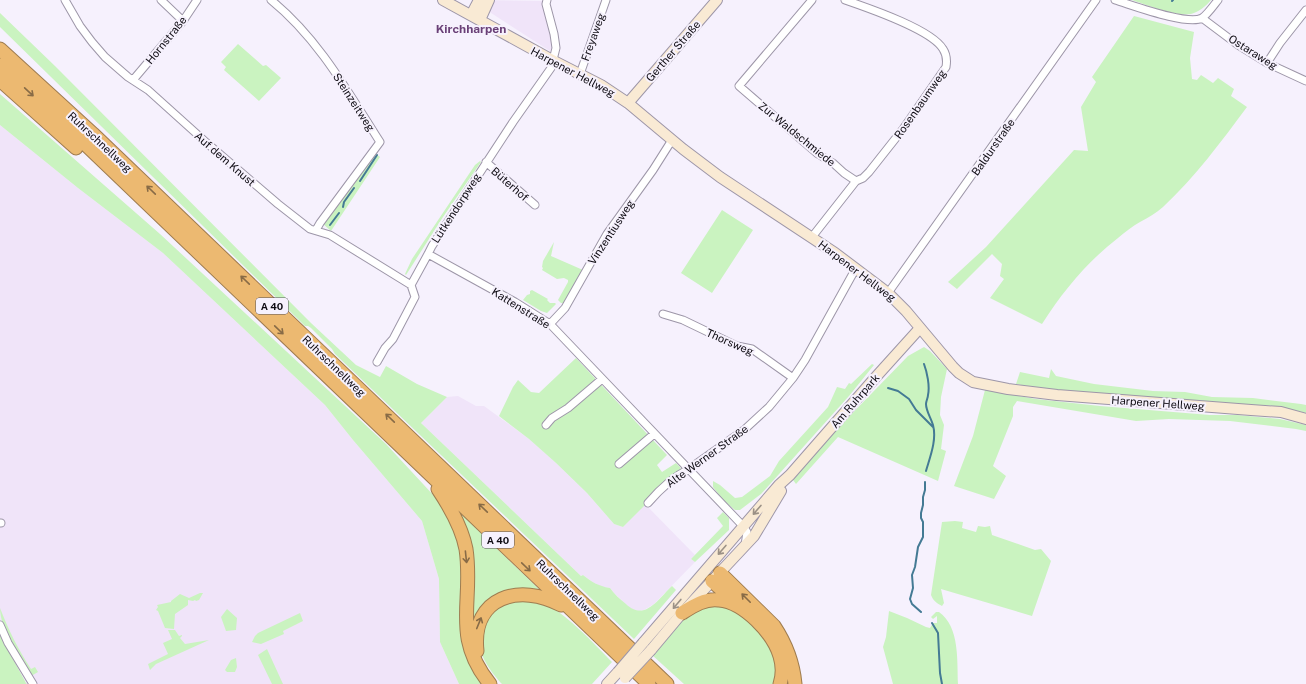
<svg xmlns="http://www.w3.org/2000/svg" width="1306" height="684" font-family="'Public Sans',sans-serif">
  <rect width="100%" height="100%" fill="#f6f1fd"/>
  <!-- commercial -->
  <path fill="#f0e4f9" d="M471 0 543 1 552 40V49L550 51Z
    M0 125 78 188 163 253 325 405 353 440 422 521 439 579 440 642 459 684H27L0 635Z
    M458 396 476 406H484L529 439 556 463 587 493 614 524 623 527 645 504 695 555 691 559 695 562 654 604 644 610 638 611 631 609 614 593 610 588 602 587 594 583 583 575 581 576 421 423 447 397Z"/>
  <!-- green -->
  <path fill="#caf3c0" d="M1132 0H1211C1206 6 1199 12 1191 14 1176 17 1147 5 1132 0Z
    M0 13 55 66 311 323 356 365 380 377 386 366 417 384 447 397 421 423 581 576 583 575C592 582 598 586 610 588 614 594 620 599 626 604 645 622 658 599 672 586L676 590 634 639 335 354 332 349 311 328 308 326H305L0 27Z
    M1134 16 1194 32 1190 58 1192 79 1197 80 1201 75 1213 83 1218 78 1234 89 1231 96 1247 107C1221 142 1195 177 1163 207 1156 213 1149 217 1140 222 1133 226 1125 232 1118 238 1088 261 1063 291 1042 324L990 298 1004 279 1000 276 1002 264 992 254 957 289 948 282 986 247 1074 150 1088 151 1081 107 1096 82 1092 77Z
    M238 44 263 66 266 65 281 78 259 101 224 70 226 67 221 62Z
    M0 94 160 234 386 444 436 498 456 530 483 684H459L440 642 439 579 422 521 353 440 325 405 163 253 78 188 0 125Z
    M375 153 380 157 331 231 323 224Z
    M480 161 481 162 443 217 406 275 405 274 412 259 475 165Z
    M722 210 753 230 712 293 681 273Z
    M554 242 551 256 583 270 565 303H561L558 300 568 282V280L564 278 557 279 542 270 543 268 542 267 543 261Z
    M532 290 548 299 547 300 550 303H555L556 304 547 313 541 311 523 300 527 295 530 294V291Z
    M924 347 930 351 947 369 941 397 940 415 944 425 941 449 946 451 938 481 838 437 796 484 793 480 837 429 908 356Z
    M576 358 667 455 657 465 662 472 676 463 681 468 646 506 645 505 623 527 614 524 587 493 556 463 529 439 499 416 513 387 518 380 531 392 539 393Z
    M872 364 874 365 849 396 761 494 740 510H735L723 500 713 487V481L720 485 735 498 742 497 770 476 779 461 828 407 837 387 845 389 849 383 851 384Z
    M1051 369 1056 376 1094 384 1153 391 1185 392 1212 397 1253 398 1301 404 1306 405V413L1276 406 1179 402 1075 394 1016 384 1020 372 1049 378Z
    M985 390 1036 399 1100 406 1210 415H1237L1280 419 1306 425V431L1296 429 1230 421 1169 419 1136 421 1017 401 1013 407V416L993 466 1006 476 994 499 954 486 973 436Z
    M454 507 545 595 515 591 473 632 471 584Z
    M723 512 729 518V530L695 562 691 559 723 526 717 518Z
    M955 521 963 522 962 528 976 532 978 526 985 527 990 526 992 535 1035 550 1041 549 1051 561 1032 616 941 589 944 603 942 606C936 603 933 600 931 595L942 522Z
    M200 593H203L199 600 196 601 195 600 193 601 188 600V605L175 614 174 629 165 628 158 611 156 610 158 607 157 605 171 602V601L180 594 189 598Z
    M514 599C523 600 533 601 541 603 562 608 596 646 612 662L592 684H502C493 675 479 656 480 643 480 637 487 621 489 613Z
    M706 604 734 608 762 633 775 654 777 684H684L652 655 686 616Z
    M0 608C8 629 18 649 31 669L35 667 38 672 31 676C20 657 0 630 0 608Z
    M227 609 237 618 236 630 226 631 221 617Z
    M889 611 907 618 926 627 930 628 933 623H937V616L933 619 931 617 936 612H939C960 627 957 661 958 684H893L883 647 886 637Z
    M300 613 303 621 283 631 284 634 261 644 252 642 255 636 258 633Z
    M168 630H175L179 636 182 635V636L180 638 185 644 209 640 156 664 150 670 148 664 168 654 163 643 172 639Z
    M0 635 26 683 27 684H0Z
    M267 649 283 684H272L258 655Z
    M236 658 237 667 235 672H227L225 670 231 660Z"/>
  <g fill="none" stroke-linecap="round" stroke-linejoin="round">
    <!-- stream -->
    <path stroke="#447a94" stroke-width="2" d="M1172 1 1173 0
      M360 181 377 155
      M343 207 344 202 354 188
      M330 225 339 213
      M924 364C927 372 930 386 928 395 928 398 926 401 926 404 926 411 931 418 933 425 937 440 930 457 926 471
      M888 388 898 391 909 399 916 410 933 427
      M921 612 912 604 910 599 913 588 912 575 915 567 918 547 923 537V522L921 518V513L923 505V497L925 490V482
      M932 623 938 633 940 673 942 684"/>
    <defs>
      <path id="street" d="M65 0 80 26 92 42 105 57 128 77 148 90 208 144 278 204 310 229 330 235 411 285
        M161 0 183 21
        M271 0C318 38 348 92 380 142L320 223 316 230
        M812 0 739 86 818 154 833 163 844 173 856 181
        M1115 0C1132 5 1188 26 1202 18 1207 15 1214 5 1218 0
        M1202 18 1238 45 1267 63 1306 81
        M1267 63 1280 43 1306 10
        M580 74 606 0
        M133 80 183 21 197 0
        M486 162 535 205
        M812 237 856 181 863 178 869 172 903 129 946 67C947 61 947 55 943 49 931 29 868 8 845 0
        M428 254 515 302 550 324 743 526 747 532 745 545
        M888 293 1096 0
        M663 314 683 320 737 346 752 349 793 378
        M550 324 565 308 607 234 653 170 672 140
        M377 362 385 348 393 339 415 297 411 285 428 254 432 246 513 122 551 68 556 48 554 34 546 4 547 0
        M546 425 552 418 568 408 602 379
        M619 464 654 434
        M648 503C660 489 673 477 689 469L744 430 769 407 793 378 805 360 856 268
        M0 523H1
        M0 625 8 643 33 684"/>
      <path id="secondary" d="M443 0 554 61 601 85 628 103 683 149 720 177 835 253 888 293 906 311 953 367 959 373 973 382 1008 389 1057 395 1251 410 1281 412 1306 419
        M471 15 479 0
        M480 20 489 0
        M628 103 717 0
        M643 643 779 485 790 475 874 379 920 328
        M651 650 682 613 754 536 781 491
        M607 684 618 672"/>
      <path id="highway" d="M0 49 93 134 667 684
        M0 65 83 142 649 684
        M0 80 76 148
        M438 489C450 507 462 528 466 549 474 602 451 636 490 684
        M720 573 774 626C786 644 793 662 795 684
        M712 581 736 602
        M682 613C693 606 705 598 719 600 744 602 773 633 780 656 783 666 783 675 780 684
        M477 651C471 596 520 583 561 605"/>
    </defs>
    <!-- street casing -->
    <use href="#street" stroke="#9d96a8" stroke-width="9"/>
    <!-- secondary casing -->
    <use href="#secondary" stroke="#9d96a8" stroke-width="12"/>
    <!-- highway casing -->
    <use href="#highway" stroke="#9e7c50" stroke-width="15"/>
    <!-- street -->
    <use href="#street" stroke="#fff" stroke-width="7"/>
    <!-- secondary -->
    <use href="#secondary" stroke="#f9ead4" stroke-width="10"/>
    <!-- highway -->
    <use href="#highway" stroke="#ecb971" stroke-width="13"/>
    <defs>
      <path id="secondary-bridge" d="M618 672 643 643
        M625 678 651 650"/>
    </defs>
    <!-- secondary-bridge casing -->
    <use href="#secondary-bridge" stroke="#9d96a8" stroke-width="12" stroke-linecap="butt"/>
    <!-- secondary-bridge -->
    <use href="#secondary-bridge" stroke="#f9ead4" stroke-width="10"/>
  </g>
  <!-- one-way arrows -->
  <defs><path id="oneway-shaft" d="M-6 0H5M1.5-3L5.5 0L1.5 3" fill="none" stroke-width="1.6" stroke-linecap="round" stroke-linejoin="round"/></defs>
  <g stroke="#886b46">
    <use href="#oneway-shaft" transform="translate(29 92) rotate(43)"/>
    <use href="#oneway-shaft" transform="translate(151 190) rotate(-136)"/>
    <use href="#oneway-shaft" transform="translate(245 280) rotate(-136)"/>
    <use href="#oneway-shaft" transform="translate(279 330) rotate(44)"/>
    <use href="#oneway-shaft" transform="translate(390 418) rotate(-136)"/>
    <use href="#oneway-shaft" transform="translate(483 508) rotate(-136)"/>
    <use href="#oneway-shaft" transform="translate(466 557) rotate(84)"/>
    <use href="#oneway-shaft" transform="translate(526 567) rotate(44)"/>
    <use href="#oneway-shaft" transform="translate(746 598) rotate(-135)"/>
    <use href="#oneway-shaft" transform="translate(479 623) rotate(-68)"/>
  </g>
  <g stroke="#9b9186">
    <use href="#oneway-shaft" transform="translate(757 510) rotate(131)"/>
    <use href="#oneway-shaft" transform="translate(722 550) rotate(131)"/>
    <use href="#oneway-shaft" transform="translate(677 604) rotate(130)"/>
  </g>
  <g text-anchor="middle" dominant-baseline="central" stroke-width="4" stroke-linejoin="round" paint-order="stroke">
    <!-- shield labels -->
    <g fill="#f6f1fd" stroke="#545058" stroke-width="1">
      <rect x="256" y="298" width="32" height="16" rx="3"/>
      <rect x="482" y="532" width="32" height="16" rx="3"/>
    </g>
    <g font-size="10" font-weight="bold" fill="#0e0b12">
      <text x="272" y="306">A 40</text>
      <text x="498" y="540">A 40</text>
    </g>
    <!-- street labels -->
    <g font-size="11" fill="#0e0b12" stroke="#f6f1fd">
      <text transform="translate(593 37) rotate(-70)">Freyaweg</text>
      <text transform="translate(166 40) rotate(-51)">Hornstraße</text>
      <text transform="translate(673 51) rotate(-49)">Gerther Straße</text>
      <text transform="translate(1253 52) rotate(32)">Ostaraweg</text>
      <text transform="translate(573 72) rotate(28)">Harpener Hellweg</text>
      <text transform="translate(354 102) rotate(57)">Steinzeitweg</text>
      <text transform="translate(920 104) rotate(-55)">Rosenbaumweg</text>
      <text transform="translate(797 134) rotate(39)">Zur Waldschmiede</text>
      <text transform="translate(100 142) rotate(43)">Ruhrschnellweg</text>
      <text transform="translate(993 147) rotate(-55)">Baldurstraße</text>
      <text transform="translate(225 159) rotate(41)">Auf dem Knust</text>
      <text transform="translate(510 184) rotate(41)">Büterhof</text>
      <text transform="translate(456 208) rotate(-57)">Lütkendorpweg</text>
      <text transform="translate(611 232) rotate(-57)">Vinzentiusweg</text>
      <text transform="translate(857 271) rotate(37)">Harpener Hellweg</text>
      <text transform="translate(521 308) rotate(32)">Kattenstraße</text>
      <text transform="translate(730 342) rotate(24)">Thorsweg</text>
      <text transform="translate(334 366) rotate(44)">Ruhrschnellweg</text>
      <text transform="translate(855 401) rotate(-49)">Am Ruhrpark</text>
      <text transform="translate(1158 403) rotate(4)">Harpener Hellweg</text>
      <text transform="translate(707 456) rotate(-36)">Alte Werner Straße</text>
      <text transform="translate(568 590) rotate(44)">Ruhrschnellweg</text>
    </g>
    <!-- neighbourhood labels -->
    <g font-size="12" font-weight="bold" fill="#6a4077" stroke="#f6f1fd">
      <text x="471" y="29">Kirchharpen</text>
    </g>
  </g>
</svg>
